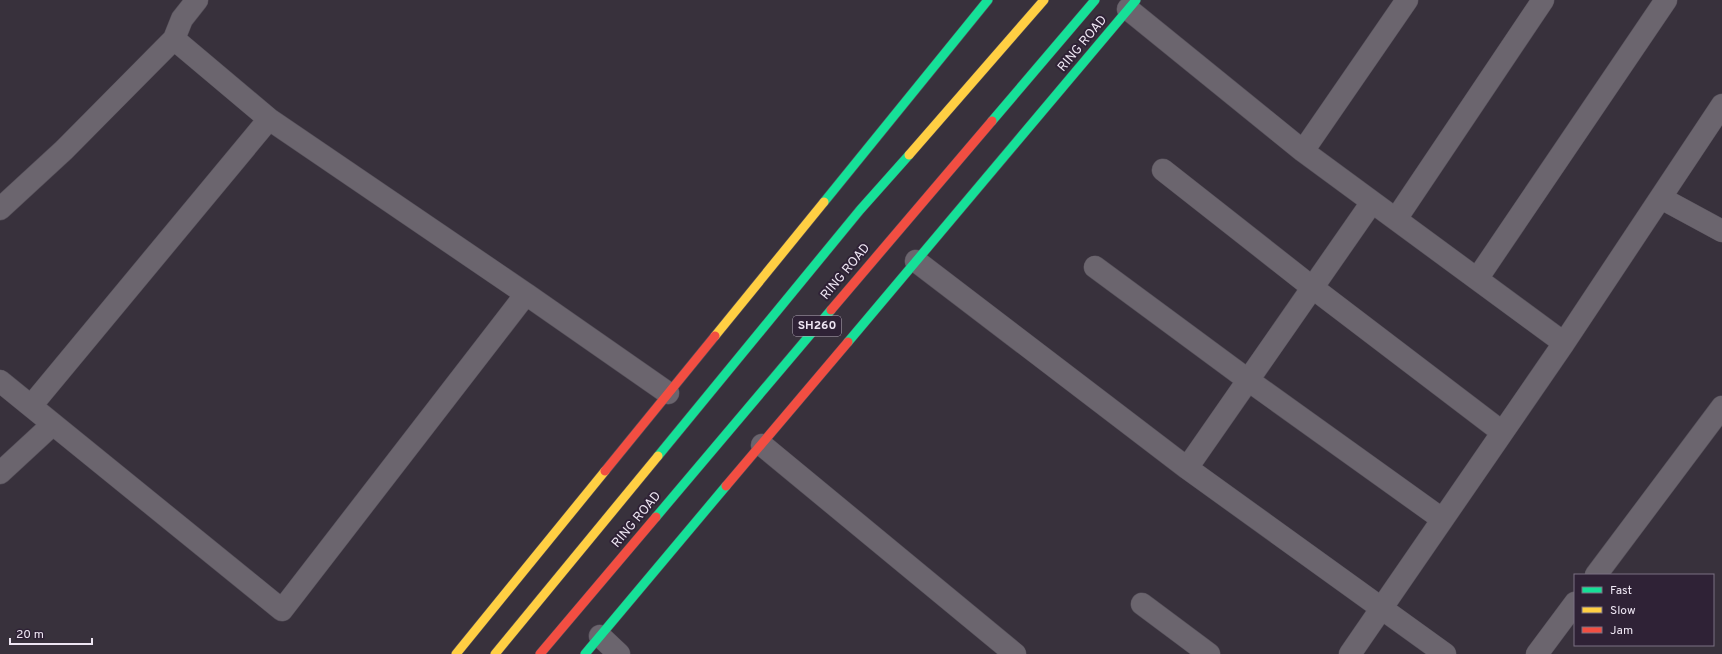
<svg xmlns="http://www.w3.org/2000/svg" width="1722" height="654" font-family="Overpass,sans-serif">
  <rect width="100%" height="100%" fill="#38313c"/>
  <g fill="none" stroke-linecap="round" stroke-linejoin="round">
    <defs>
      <path id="street" d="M1128 9 1303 151 1564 343 1722 105
        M174 39 269 119 526 294
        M1303 151 1407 0
        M1163 170 1313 288 1502 432
        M1661 198 1722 231
        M1372 202 1187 468 1445 654
        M0 209 64 150 174 39 182 19 197 0
        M1396 219 1543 0
        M916 261 1187 468
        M1095 267 1248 380 1442 519
        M1477 279 1666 0
        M0 381 282 610 526 294 668 393
        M31 406 269 119
        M762 445 1015 654
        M0 473 53 424
        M1596 575 1722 407
        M1142 604 1209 654
        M600 636 619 654
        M1350 654 1564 343
        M1537 654 1575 603"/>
      <path id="fast" d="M992 121 1095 0
        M824 202 988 0
        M848 342 1136 0
        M658 456 860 210 909 155
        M656 517 831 310
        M585 654 726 486"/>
      <path id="slow" d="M909 155 1044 0
        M715 336 824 202
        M456 654 605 471
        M495 654 658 456"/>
      <path id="jam" d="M831 310 992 121
        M605 471 715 336
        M726 486 848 342
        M540 654 656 517"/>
    </defs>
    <!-- street casing -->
    <use href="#street" stroke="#554f59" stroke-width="23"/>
    <!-- fast casing -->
    <use href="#fast" stroke="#554f59" stroke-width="10"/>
    <!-- slow casing -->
    <use href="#slow" stroke="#554f59" stroke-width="10"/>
    <!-- jam casing -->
    <use href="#jam" stroke="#554f59" stroke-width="10"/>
    <!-- street -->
    <use href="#street" stroke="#6b656e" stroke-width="22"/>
    <!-- fast -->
    <use href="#fast" stroke="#16e098" stroke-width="9"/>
    <!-- slow -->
    <use href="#slow" stroke="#ffcf43" stroke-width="9"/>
    <!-- jam -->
    <use href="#jam" stroke="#f24e42" stroke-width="9"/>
  </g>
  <g text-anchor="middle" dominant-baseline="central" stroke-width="4" stroke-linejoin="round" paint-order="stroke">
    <!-- shield labels -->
    <rect fill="#2f2236" stroke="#b5abba" stroke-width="1" x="793" y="316" width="48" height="20" rx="3"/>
    <g font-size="12" font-weight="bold" fill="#eee6f3">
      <text x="817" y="326">SH260</text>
    </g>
    <!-- street labels -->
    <g font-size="13" fill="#eee6f3" stroke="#2f2236">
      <text transform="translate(1083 44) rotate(-50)">RING ROAD</text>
      <text transform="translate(846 272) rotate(-50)">RING ROAD</text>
      <text transform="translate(637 520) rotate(-50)">RING ROAD</text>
    </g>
  </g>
  <!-- legend -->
  <rect x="1574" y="574" width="140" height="72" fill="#2f2236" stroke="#7b7082"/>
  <rect x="1582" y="587" width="20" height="6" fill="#16e098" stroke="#7b7082"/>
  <text x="1610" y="594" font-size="12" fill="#eee6f3">Fast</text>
  <rect x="1582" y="607" width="20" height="6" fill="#ffcf43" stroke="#7b7082"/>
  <text x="1610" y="614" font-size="12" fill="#eee6f3">Slow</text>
  <rect x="1582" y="627" width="20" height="6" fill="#f24e42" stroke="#7b7082"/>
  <text x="1610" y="634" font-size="12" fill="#eee6f3">Jam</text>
  <!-- scale -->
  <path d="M10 638v6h82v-6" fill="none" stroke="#eee6f3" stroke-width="2"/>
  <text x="16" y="638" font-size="12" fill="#eee6f3" stroke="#2f2236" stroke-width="3" paint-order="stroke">20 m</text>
</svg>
